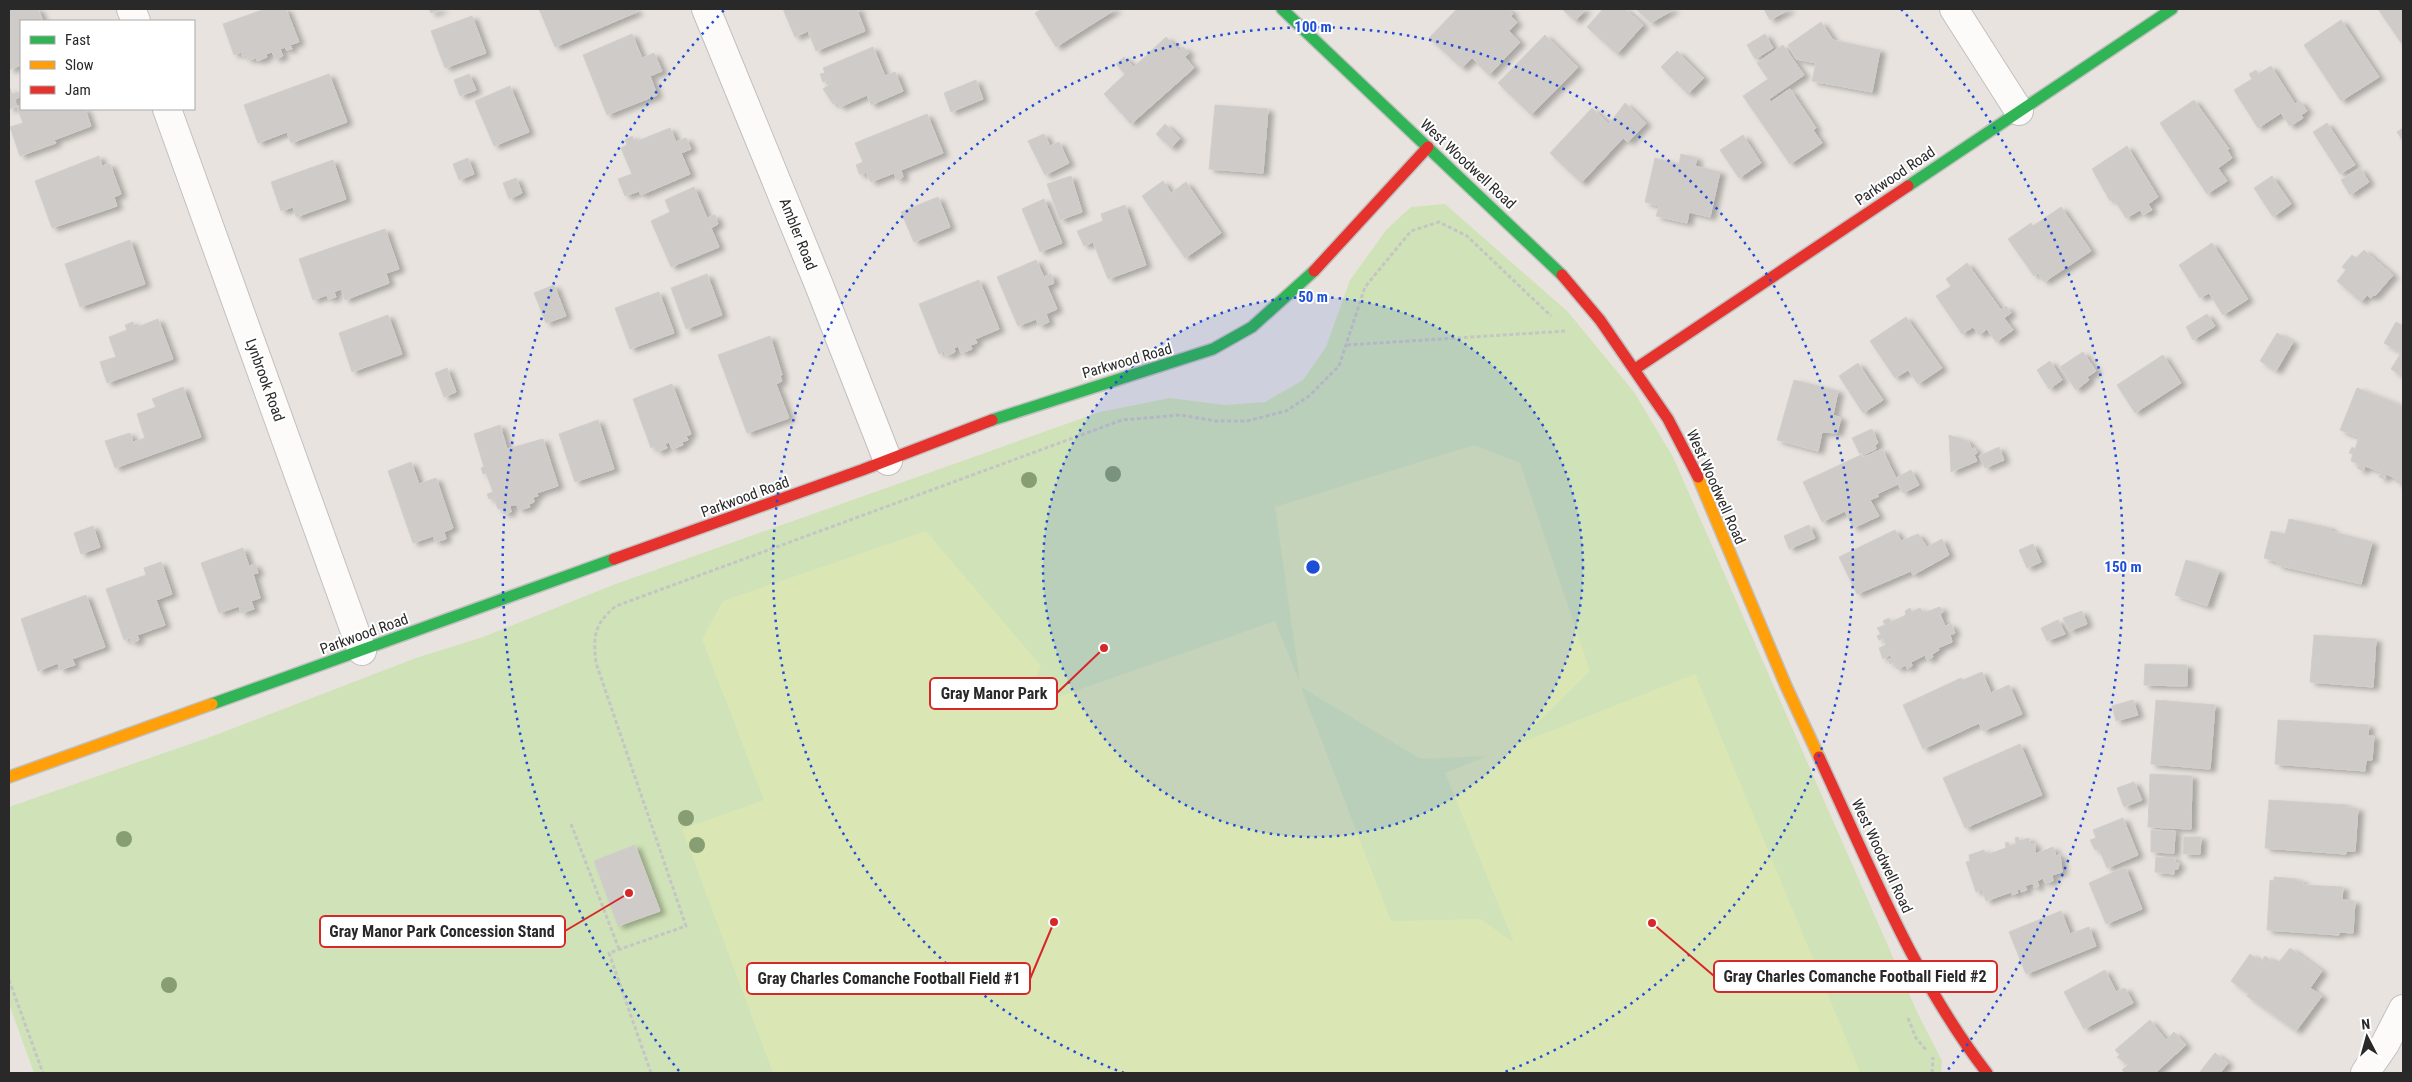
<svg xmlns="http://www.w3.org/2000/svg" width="2412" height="1082" font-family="'Roboto Condensed',sans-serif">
  <defs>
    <filter id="shadow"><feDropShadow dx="5.5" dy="3" stdDeviation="2.5" flood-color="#0004"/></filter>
  </defs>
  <rect width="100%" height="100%" fill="#e8e3de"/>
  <!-- green -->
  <path fill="#d0e2b7" d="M1445 204 1568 312 1634 392 1673 457 1918 1014 1942 1061 1941 1073H34L9 1004V807L213 736 416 658 483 637 613 585 1100 412 1170 398 1225 405 1265 402 1303 380 1326 347 1350 280 1387 229 1411 207Z"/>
  <!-- pitch -->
  <path fill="#dbe6b5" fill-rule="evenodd" d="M1474 445 1520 463 1590 671 1515 745 1695 674 1860 1072 773 1073 682 829 764 800 702 639 723 601 926 531 1041 666 1021 710 1275 621 1300 683 1275 507ZM1301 687 1421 759 1487 756 1445 773 1514 943 1481 919 1391 921Z"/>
  <!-- building -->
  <path fill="#cecbc8" stroke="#d2cecb" filter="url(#shadow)" d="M9 9H38L43 21H21V65L9 70Z
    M265 9H286L299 42 290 45 292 49 286 50 285 47 280 49 283 56 275 59 272 52 266 54 267 57 257 61 256 58 248 60 246 55 243 57 241 52 234 55 223 24Z
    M429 9H442L431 13Z
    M539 9H635L637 12 555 47Z
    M783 9H861L857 10 865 31 816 51 808 31 795 37Z
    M1042 9H1116L1056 47 1035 13Z
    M1457 9H1508L1513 14 1510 16 1517 22 1509 31 1520 42 1489 75 1472 58 1462 68 1429 38Z
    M1562 9H1583L1585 10 1575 21Z
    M1603 9H1625L1643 25 1617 54 1587 27Z
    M1636 9H1674L1651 23Z
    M1764 9H1790L1770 20Z
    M2378 9H2403L2402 44Z
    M472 16 486 53 445 68 431 31Z
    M2341 20 2379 77 2341 101 2304 45Z
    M1821 22 1833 40 1880 50 1872 92 1812 81 1816 63 1796 59 1788 45Z
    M632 34 642 58 654 53 662 71 650 76 657 95 607 115 583 55Z
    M1765 34 1773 48 1755 59 1747 45Z
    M1545 35 1578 67 1531 115 1498 83Z
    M1166 37 1179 51 1183 47 1189 53 1185 57 1194 68 1131 124 1104 94 1125 74 1116 64 1124 57 1134 67Z
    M1783 45 1804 75 1769 99 1771 102 1790 89 1816 128 1813 130 1822 143 1790 164 1743 96 1768 79 1757 63Z
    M873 47 885 76 895 72 903 91 871 105 867 95 840 107 837 102 833 104 823 89 830 84 828 80 823 82 820 74 825 73 823 68Z
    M1677 51 1704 78 1688 94 1661 67Z
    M2271 66 2295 104 2300 101 2307 111 2301 115 2303 118 2290 126 2281 113 2258 128 2234 90 2252 79 2249 74 2256 70 2258 74Z
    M329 74 347 122 291 143 287 132 258 143 244 105Z
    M469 74 476 90 460 96 454 80Z
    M976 80 983 99 951 112 944 93Z
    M510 86 529 132 494 146 475 101Z
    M10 88 12 94 18 92 20 97 14 99 17 106 9 109Z
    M2194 100 2229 149 2227 150 2232 158 2218 168 2227 181 2207 194 2160 123Z
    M1625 103 1646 123 1628 142 1623 138 1581 183 1550 153 1592 108 1609 124Z
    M21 105V109H85L91 126 54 140 56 143 20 156 10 127 23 123 17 107Z
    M1215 105 1268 109 1263 173 1209 169Z
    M927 114 943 153 901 170 903 177 897 180 894 173 871 182 866 172 860 175 856 165 863 162 855 143Z
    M2327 123 2355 165 2340 174 2313 132Z
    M1165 124 1180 138 1171 148 1156 134Z
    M670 128 676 142 686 138 691 149 681 153 690 174 641 195 639 191 625 196 618 179 632 174 621 148 627 145 625 140 632 136 635 142Z
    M2403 128V141L2397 132Z
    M1044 134 1050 146 1059 142 1069 163 1045 175 1028 141Z
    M1743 135 1761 163 1739 178 1720 150Z
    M2127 146 2158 197 2148 204 2152 210 2143 215 2140 210 2126 218 2113 198 2110 201 2092 169Z
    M1681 154 1697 158 1695 166 1720 172 1710 217 1689 212 1687 223 1656 216 1659 206 1645 202 1655 158 1679 164Z
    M99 156 102 166 110 164 121 194 114 197 117 206 52 228 35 181Z
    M468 158 474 174 459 180 453 164Z
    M333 160 346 199 296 217 293 207 281 211 271 182Z
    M2360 168 2369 182 2350 195 2341 180Z
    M1071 176 1082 212 1060 220 1047 184Z
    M2272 176 2291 204 2273 217 2254 188Z
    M516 178 522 193 509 199 503 183Z
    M1163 181 1171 193 1186 182 1221 233 1185 258 1142 196Z
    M694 187 707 218 715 215 718 224 711 228 719 247 671 267 651 221 670 212 665 200Z
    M938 197 950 227 914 242 901 212Z
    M1044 199 1062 243 1040 252 1022 209Z
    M1125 205 1146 265 1108 279 1093 242 1084 246 1077 231 1103 221 1101 214Z
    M2061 207 2091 251 2044 282 2038 273 2034 276 2008 239 2031 223 2033 226Z
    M385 229 399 269 386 273 389 283 345 300 341 289 334 292 336 297 328 299 327 295 313 300 299 259Z
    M130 240 145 284 80 307 65 264Z
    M2212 243 2248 299 2223 315 2209 293 2200 298 2179 265Z
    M2364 250 2393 275 2375 296 2374 295 2371 298 2367 295 2361 302 2337 281 2346 270 2342 267 2352 255 2356 258Z
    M1036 260 1044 277 1051 274 1054 283 1047 286 1057 309 1046 314 1049 322 1039 326 1036 319 1018 326 997 277Z
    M1967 263 2001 310 2006 306 2011 313 2004 318 2013 330 1996 342 1987 329 1979 335 1973 327 1962 334 1936 296 1951 286 1946 279Z
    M707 274 722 315 686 329 671 288Z
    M979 280 999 329 975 339 977 343 970 345 972 349 961 353 958 346 954 348 955 352 946 356 944 351 939 354 919 304Z
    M554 285 566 316 546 323 534 293Z
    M659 292 674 333 630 349 615 308Z
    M2207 314 2215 326 2193 340 2186 327Z
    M388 315 402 354 352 372 339 333Z
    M1906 317 1942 368 1918 384 1908 370 1895 378 1870 341Z
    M158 319 173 359 107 383 100 362 116 357 109 337 127 330 125 325 133 322 135 328Z
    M2396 322 2403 326V377L2391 369 2401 353 2384 343Z
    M2277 333 2293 342 2276 371 2260 361Z
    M770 336 782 375 780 376 782 381 776 384 789 418 747 433 718 355Z
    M2083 352 2096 371 2087 377 2089 380 2076 390 2060 367Z
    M2163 355 2181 383 2135 413 2117 385Z
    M2050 361 2062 380 2049 389 2037 370Z
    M1858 363 1883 400 1863 413 1839 376Z
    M447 368 456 392 444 397 435 373Z
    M1794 380 1838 391 1833 415 1841 418 1837 433 1822 432 1818 451 1777 440Z
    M672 384 691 434 686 436 688 440 682 442 683 445 672 449 669 442 665 444 667 448 657 452 655 446 651 448 633 399Z
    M183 387 201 437 115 468 105 441 130 433 133 442 145 438 137 414 156 407 152 399Z
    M2357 388 2403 406 2402 484 2396 482 2397 479 2386 474 2384 479 2379 477 2381 472 2365 466 2363 471 2357 468 2359 464 2351 461 2353 454 2349 453 2352 447 2355 449 2359 437 2340 430Z
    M598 420 614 469 575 482 559 434Z
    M500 425 507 449 543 439 558 486 537 493 538 496 533 497 534 502 529 504 530 507 519 510 517 505H510L511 512 504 514 502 508 498 509 494 498 489 499 487 494 493 492 486 473 483 474 481 468 484 467 474 434Z
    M1872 429 1878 443 1875 445 1876 449 1865 454 1864 452 1860 454 1852 438Z
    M1949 435 1968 441 1972 449 1974 447 1977 453 1974 455 1977 461 1951 472Z
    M1999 447 2004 460 1985 468 1979 456Z
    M1882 449 1896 478 1911 470 1919 485 1903 493 1898 484 1877 494 1879 496 1870 500 1879 516 1853 528 1845 511 1822 522 1803 482 1861 455 1862 458Z
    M411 462 419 484 436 478 453 528 444 532 446 539 435 542 433 536 413 543 388 471Z
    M2289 519 2331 528 2330 531 2372 542 2361 584 2277 565 2278 562 2264 558 2271 531 2285 534Z
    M1809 525 1815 538 1789 549 1784 536Z
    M93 526 100 547 81 554 74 533Z
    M1895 530 1901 541 1918 534 1927 547 1942 539 1949 555 1913 575 1911 571 1857 594 1839 557Z
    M2033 544 2041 562 2027 568 2019 550Z
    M243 548 249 566 255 564 258 573 253 574 260 598 251 601 254 609 241 613 239 606 219 613 201 563Z
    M2186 560 2219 571 2207 606 2175 595Z
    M161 562 172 594 156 600 165 625 137 635 139 640 132 643 130 638 124 640 106 589 146 575 144 568Z
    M86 595 105 647 72 659 75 665 60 670 58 663 38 671 21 619Z
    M1940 607 1943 612 1940 614 1945 626 1951 624 1955 633 1950 635 1952 642 1938 648 1939 650 1932 654 1933 657 1927 660 1925 655 1911 662 1912 666 1907 669 1906 665 1897 669 1894 662 1890 664 1888 660 1892 658 1890 655 1883 659 1879 648 1886 645 1883 638 1879 640 1877 636 1881 634 1877 628 1885 625 1883 621 1889 618 1891 622 1906 615 1905 611 1910 608 1912 612 1920 608 1923 613Z
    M2082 611 2087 624 2069 631 2063 618Z
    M2058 620 2065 634 2047 641 2041 628Z
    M2314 635 2376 639 2373 687 2310 682Z
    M2145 664 2187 665V686L2144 685Z
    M1982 672 1991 693 2009 685 2022 714 1983 731 1979 723 1923 749 1903 705 1961 678 1963 680Z
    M2133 700 2138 715 2116 721 2112 706Z
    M2156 700 2215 705 2210 769 2151 764Z
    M2278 720 2369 725 2368 736H2374L2372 760H2366L2365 771 2275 764Z
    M2020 744 2042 795 1965 828 1943 778Z
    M2150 774 2192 776 2191 829 2148 827Z
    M2134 782 2142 800 2124 807 2117 788Z
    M2269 800 2348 805V808H2358L2355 851H2346V854L2265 848Z
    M2123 818 2138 855 2107 868 2099 849 2095 850 2090 840 2096 838 2093 830Z
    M2151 830 2175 831 2174 853 2151 852Z
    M2018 837 2020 841 2029 838 2031 845 2035 843V854L2053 847 2056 856 2060 854 2062 872 2052 875 2053 881 2045 883 2043 878 2037 881 2039 886 2034 888 2033 883 2025 886 2027 890 2021 892 2020 889 2017 890 2018 893 2012 895 2011 892 1986 901 1982 890 1976 892 1966 862 1970 861 1969 855 1984 850 1986 855 2006 848 2005 843 2008 842 2010 846 2016 844 2015 838Z
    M2184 837H2201L2200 854H2183Z
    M635 845 660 911 618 926 594 861Z
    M2156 857 2175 858V863H2179L2178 869H2174V874L2155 872Z
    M2125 867 2142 909 2106 924 2089 883Z
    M2274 877 2297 879V881H2303V885L2343 887 2342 900 2355 901 2353 933 2339 932V935L2267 930 2270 880 2274 881Z
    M2061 911 2070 934 2089 927 2096 946 2026 974 2009 932Z
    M2290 948 2322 971 2310 988 2322 996 2296 1031 2247 996 2249 994 2231 981 2250 954 2261 962 2265 956 2273 962 2275 959 2279 962Z
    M2105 970 2116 992 2125 988 2133 1003 2084 1029 2064 992Z
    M2150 1020 2166 1040 2174 1032 2186 1045 2155 1073H2125L2122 1070 2128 1065 2117 1057 2120 1055 2115 1050Z
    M2215 1053 2228 1063 2220 1073H2199Z"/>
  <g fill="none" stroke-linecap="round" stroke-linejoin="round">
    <defs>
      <path id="street" d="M131 9 136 21
        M706 9 819 285 888 461
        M1954 9 2019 111
        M167 109 362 651
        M2365 1073 2385 1044 2403 1009"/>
      <path id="fast" d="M1282 9 1562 275
        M1908 186 2172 9
        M992 420 1213 349 1252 327 1314 271
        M212 704 614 559"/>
      <path id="slow" d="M1698 477 1786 686 1819 757
        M9 777 212 704"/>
      <path id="jam" d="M1314 271 1428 147
        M1562 275 1600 320 1668 419 1698 477
        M1635 369 1908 186
        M614 559 862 470 992 420
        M1819 757C1869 864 1914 979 1987 1073"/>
    </defs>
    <!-- street casing -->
    <use href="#street" stroke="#c1c0c0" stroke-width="30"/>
    <!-- fast casing -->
    <use href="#fast" stroke="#c1c0c0" stroke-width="14"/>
    <!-- slow casing -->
    <use href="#slow" stroke="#c1c0c0" stroke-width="14"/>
    <!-- jam casing -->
    <use href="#jam" stroke="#c1c0c0" stroke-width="14"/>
    <!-- path -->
    <path stroke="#c6c5c5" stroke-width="3" stroke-dasharray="4 2.5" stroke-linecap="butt" d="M1347 345 1566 331
      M571 824 619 949
      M9 980 43 1073
      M1908 1018 1916 1038 1927 1051
      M651 1073 609 953 686 926 596 663C593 636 594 624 616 606L1122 420 1180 415 1216 421H1247L1286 411 1309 396 1339 366 1365 287 1411 231 1439 222 1467 236 1551 316
      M1932 1073 1933 1057"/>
    <!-- street -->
    <use href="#street" stroke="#fcfbfa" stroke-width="28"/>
    <!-- fast -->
    <use href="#fast" stroke="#30b455" stroke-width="11"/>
    <!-- slow -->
    <use href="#slow" stroke="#ff9f0a" stroke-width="11"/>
    <!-- jam -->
    <use href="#jam" stroke="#e5322d" stroke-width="11"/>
  </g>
  <!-- trees -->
  <g fill="#869e72">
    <circle cx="1113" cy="474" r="8"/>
    <circle cx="1029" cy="480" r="8"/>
    <circle cx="686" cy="818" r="8"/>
    <circle cx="124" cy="839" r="8"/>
    <circle cx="697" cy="845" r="8"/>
    <circle cx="169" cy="985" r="8"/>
  </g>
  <!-- distance rings -->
  <circle cx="1313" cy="567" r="270" fill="#1d4ed8" fill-opacity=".12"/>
  <g fill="none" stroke="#1d4ed8" stroke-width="2.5" stroke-dasharray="2.5 5">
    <circle cx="1313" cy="567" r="270"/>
    <path d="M1124 1073A540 540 0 1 1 1502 1073"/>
    <path d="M679 1071A810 810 0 0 1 725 9M1901 9A810 810 0 0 1 1947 1071"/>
  </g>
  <g text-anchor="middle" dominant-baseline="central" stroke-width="4" stroke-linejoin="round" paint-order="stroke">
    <!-- street labels -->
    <g font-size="15" fill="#292929" stroke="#fff">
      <text transform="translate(1468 164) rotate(43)">West Woodwell Road</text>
      <text transform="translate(1895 176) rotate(-34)">Parkwood Road</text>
      <text transform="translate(798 234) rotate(68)">Ambler Road</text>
      <text transform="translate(1127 361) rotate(-16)">Parkwood Road</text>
      <text transform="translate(265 380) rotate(70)">Lynbrook Road</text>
      <text transform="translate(1716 487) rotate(66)">West Woodwell Road</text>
      <text transform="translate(745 497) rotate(-20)">Parkwood Road</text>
      <text transform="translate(364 634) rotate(-20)">Parkwood Road</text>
      <text transform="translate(1882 856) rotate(65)">West Woodwell Road</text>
    </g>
  </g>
  <circle cx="1313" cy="567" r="8" fill="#1d4ed8" stroke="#fff" stroke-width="2.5"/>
  <g font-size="15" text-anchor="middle" font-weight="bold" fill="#1d4ed8" stroke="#fff" stroke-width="4" stroke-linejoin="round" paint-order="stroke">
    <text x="1313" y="32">100 m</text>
    <text x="1313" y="302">50 m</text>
    <text x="2123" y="572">150 m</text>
  </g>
  <!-- callouts -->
  <path fill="none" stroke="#d62828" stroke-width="2" d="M1104 648L1057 693M629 893L565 931M1652 923L1714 976M1054 922L1030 979"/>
  <g fill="#d62828" stroke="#fff" stroke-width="2">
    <circle cx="1104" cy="648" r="5"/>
    <circle cx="629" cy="893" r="5"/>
    <circle cx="1652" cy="923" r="5"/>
    <circle cx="1054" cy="922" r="5"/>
  </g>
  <g fill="#fff" stroke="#d62828" stroke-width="2">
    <rect x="930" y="678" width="127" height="31" rx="5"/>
    <rect x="320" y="916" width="245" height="31" rx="5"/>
    <rect x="1714" y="961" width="283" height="31" rx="5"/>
    <rect x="747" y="963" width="283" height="31" rx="5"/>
  </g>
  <g font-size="16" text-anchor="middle" font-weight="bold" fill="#292929">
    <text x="994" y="699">Gray Manor Park</text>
    <text x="442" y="937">Gray Manor Park Concession Stand</text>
    <text x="1855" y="982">Gray Charles Comanche Football Field #2</text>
    <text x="889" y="984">Gray Charles Comanche Football Field #1</text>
  </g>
  <!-- border -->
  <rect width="2412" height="1082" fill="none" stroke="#292929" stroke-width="20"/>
  <!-- legend -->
  <rect x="20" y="20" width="175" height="90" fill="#ffffff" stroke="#a9a9a9"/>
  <rect x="30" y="36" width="25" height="8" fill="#30b455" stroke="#a9a9a9"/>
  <text x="65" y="45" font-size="15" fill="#292929">Fast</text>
  <rect x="30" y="61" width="25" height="8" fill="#ff9f0a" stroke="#a9a9a9"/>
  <text x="65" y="70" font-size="15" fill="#292929">Slow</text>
  <rect x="30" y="86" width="25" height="8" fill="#e5322d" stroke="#a9a9a9"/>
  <text x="65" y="95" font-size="15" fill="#292929">Jam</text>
  <!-- north arrow -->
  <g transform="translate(2367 1037) rotate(354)" stroke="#ffffff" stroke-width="4" paint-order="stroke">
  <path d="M0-4L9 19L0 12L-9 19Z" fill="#292929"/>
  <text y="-8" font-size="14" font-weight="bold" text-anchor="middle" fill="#292929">N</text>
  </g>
</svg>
